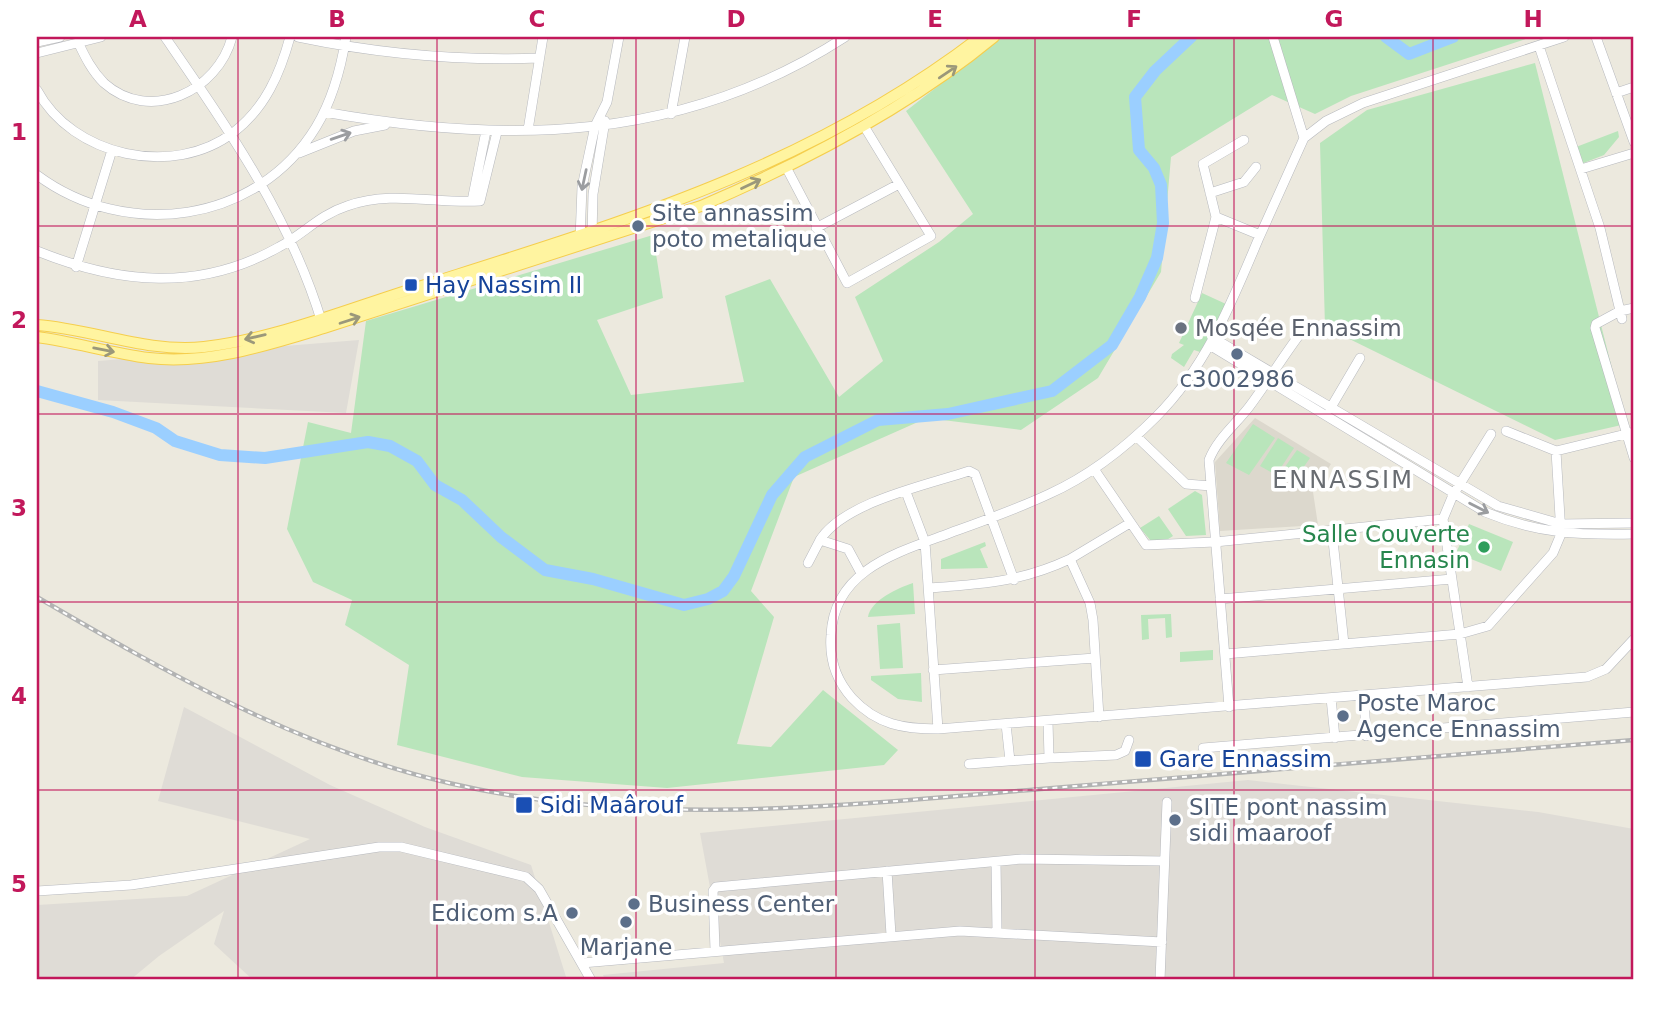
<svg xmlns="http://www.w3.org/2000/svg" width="1671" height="1017" font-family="'DejaVu Sans',sans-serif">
  <rect width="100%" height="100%" fill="#ece9de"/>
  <!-- industrial -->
  <path fill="#dfdcd6" d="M359 340 346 413 98 400V361Z
    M184 707 330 785 425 827 531 865 567 980H253L214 944 224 911 159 956 130 980H37V905L187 896 310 839 158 801Z
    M1248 780 1538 812 1634 829V980H605L603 975 724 963 700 833Z"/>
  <!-- education -->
  <path fill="#dcd8cd" d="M1255 418 1331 464 1313 492 1318 525 1220 531 1215 462Z"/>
  <!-- green -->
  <path fill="#b9e5bb" d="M1001 37H1532L1351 96 1315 114 1272 95 1171 157 1161 272 1098 378 1021 430 927 418 794 477 751 591 774 617 737 744 771 747 823 690 898 750 884 765 667 788 522 777 397 745 409 665 345 625 352 600 313 582 287 529 308 422 351 433 366 321 653 235 663 298 597 320 631 395 744 382 725 296 770 279 839 397 883 361 855 297 939 242 973 214 906 111Z
    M1535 63 1626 424 1555 440 1325 327 1320 143 1367 110Z
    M1618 131 1619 137 1604 155 1581 164 1576 147Z
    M1202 293 1226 304 1203 353 1194 350 1184 367 1171 358 1172 354 1184 345 1179 343Z
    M1253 424 1275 438 1249 475 1226 463Z
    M1278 438 1294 448 1276 475 1260 466Z
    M1297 450 1310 458 1296 478 1282 471Z
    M1195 491 1202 495 1206 535 1186 536 1168 509Z
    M1159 516 1173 536 1165 541H1151L1140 528Z
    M1469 524 1513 542 1501 571 1456 553Z
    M985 542 986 546 980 549 988 568 941 569V559Z
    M913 583 915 614 868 617C871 600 898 588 913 583Z
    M1171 614 1172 637 1166 638 1165 618 1148 619 1149 639 1142 640 1141 615Z
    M900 623 903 668 880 669 877 625Z
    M1213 650V660L1180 662V652Z
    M921 673 922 702 898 699 871 680V676Z"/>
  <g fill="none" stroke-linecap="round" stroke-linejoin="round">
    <!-- river -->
    <path stroke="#9bcfff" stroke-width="12" d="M1386 37 1409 54 1453 37
      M37 391 113 412 156 428 175 441 220 455 265 458 368 442 390 446 417 461 435 485 462 500 501 537 545 570 593 579 684 605 708 599 723 591 734 576 772 495 805 457 878 420 948 414 1052 391 1112 345 1140 297 1157 258 1163 223 1161 185 1154 168 1139 150 1135 97 1155 71 1191 37"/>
    <defs>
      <path id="minor" d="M165 37C227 127 290 216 322 323
        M298 37C379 54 457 61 539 58
        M1273 37 1304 138
        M1564 37 1363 103 1326 121 1304 138C1289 172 1273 206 1258 240 1231 304 1206 367 1156 417 1125 448 1089 476 1049 494 1017 509 983 521 950 533 899 552 834 569 831 635 829 659 836 680 852 698 877 725 904 729 938 729L1587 677 1606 669 1634 639
        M1596 37 1634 142
        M37 42 60 37
        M78 42C85 57 92 71 104 83 150 124 218 91 232 37
        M1539 46 1600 228 1622 319
        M37 53 101 37
        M37 90C72 156 173 179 234 132 265 108 280 74 290 37
        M1616 93 1634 87
        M324 112C509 145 683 142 845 37
        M671 114 685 37
        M528 130 543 37
        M299 153 354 131 385 125
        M786 167 847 283 931 236 864 126
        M1581 169 1634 153
        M37 175C126 241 257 224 316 127 333 99 341 68 346 37
        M1210 193 1244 182 1256 167
        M472 201 486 131
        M1216 217 1260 235
        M816 228 899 184
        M592 235 593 194 605 121
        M580 239 582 187 595 126 607 102 619 37
        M37 251C119 284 199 292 279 247 304 234 319 215 347 206 392 190 435 204 480 201L497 132
        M76 267 112 150
        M1195 298 1216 217 1203 164 1244 140
        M1634 308 1620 311 1596 324 1595 328 1634 458
        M1215 339 1498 506 1561 524 1634 523
        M1211 346 1485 512C1538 534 1578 535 1634 534
        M1330 409 1360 358
        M1506 431 1556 451 1634 432
        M1136 436 1186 484 1211 486
        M1094 469 1146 545 1215 542 1443 519 1453 495 1491 434
        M906 492 925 542 938 729
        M1443 519 1468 687
        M1332 531 1344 644
        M808 563 820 540
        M861 573 848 549 820 540C844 502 927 485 969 471L975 474 1014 580
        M929 588C982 584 1021 582 1070 559
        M1220 599 1452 579
        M1225 654 1460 634 1488 626 1553 553 1561 534 1556 451
        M933 670 1095 658
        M1364 696 1366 736
        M1331 698 1335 738
        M1229 707 1209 460C1217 439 1236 424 1249 407 1267 383 1282 358 1300 334
        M1099 717 1093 620 1090 603 1070 559 1130 523
        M1006 724 1010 761
        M1203 748 1634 712
        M1049 758 1116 755 1125 751 1129 740
        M969 764 1049 758 1048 721
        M996 862 997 932
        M887 871 891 935
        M37 891 131 885 379 847H401L526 877 539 889 591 980
        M715 950 713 891 716 887 1022 859 1163 861
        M582 963 960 931 1162 942
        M1160 980 1167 802"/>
      <path id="major" d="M37 325C93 329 146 353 204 347 280 338 355 306 428 284 626 221 812 166 980 37
        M37 337C74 342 111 353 149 358 208 365 268 345 324 328L701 206C804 162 908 108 994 37"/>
    </defs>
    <!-- minor casing -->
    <use href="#minor" stroke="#b7b9be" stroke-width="10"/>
    <!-- major casing -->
    <use href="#major" stroke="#f5ce4d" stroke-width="12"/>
    <!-- minor -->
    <use href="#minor" stroke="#fff" stroke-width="9"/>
    <!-- major -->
    <use href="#major" stroke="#fff4a0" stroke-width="10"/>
    <defs>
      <path id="rail" d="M37 597C167 673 301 749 449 783 642 829 846 805 1041 789 1239 772 1437 756 1634 740"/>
    </defs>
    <!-- rail casing -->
    <use href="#rail" stroke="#b2b3b3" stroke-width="4.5"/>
    <!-- rail -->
    <use href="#rail" stroke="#fff" stroke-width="2" stroke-dasharray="5" stroke-linecap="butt"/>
  </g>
  <!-- one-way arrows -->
  <defs><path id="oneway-shaft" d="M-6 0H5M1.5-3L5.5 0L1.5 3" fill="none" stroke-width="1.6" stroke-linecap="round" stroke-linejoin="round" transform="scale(1.75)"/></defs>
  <g stroke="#9b987a">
    <use href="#oneway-shaft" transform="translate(948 72) rotate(-34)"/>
    <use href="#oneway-shaft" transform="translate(751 184) rotate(-25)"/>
    <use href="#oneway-shaft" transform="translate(350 320) rotate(-18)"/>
    <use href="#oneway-shaft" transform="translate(255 337) rotate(167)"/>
    <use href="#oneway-shaft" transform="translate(104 350) rotate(11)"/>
  </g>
  <g stroke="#9b9da0">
    <use href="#oneway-shaft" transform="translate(341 136) rotate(-19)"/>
    <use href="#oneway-shaft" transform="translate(584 180) rotate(102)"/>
    <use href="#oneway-shaft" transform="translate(1479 508) rotate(27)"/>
  </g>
  <!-- grid -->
  <path fill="none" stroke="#c2185b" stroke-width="2" stroke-opacity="0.55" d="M238 37V980M437 37V980M636 37V980M836 37V980M1035 37V980M1234 37V980M1433 37V980M37 226H1634M37 414H1634M37 602H1634M37 790H1634"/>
  <!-- markers -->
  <g fill="#5c6f8a" stroke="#fff" stroke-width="2.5">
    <circle cx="638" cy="226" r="7"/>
    <circle cx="1237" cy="354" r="7"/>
    <circle cx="1343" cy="716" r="7"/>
    <circle cx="1175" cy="820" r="7"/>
    <circle cx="634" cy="904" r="7"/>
    <circle cx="572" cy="913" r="7"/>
    <circle cx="626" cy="922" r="7"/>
  </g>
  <g fill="#1a4fb4" stroke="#fff" stroke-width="2.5">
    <rect x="404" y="278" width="14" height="14" rx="3.5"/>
    <rect x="1134" y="750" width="18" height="18" rx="3.5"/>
    <rect x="515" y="796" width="18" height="18" rx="3.5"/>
  </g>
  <circle fill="#6b7280" stroke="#fff" stroke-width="2.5" cx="1181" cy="328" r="7"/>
  <circle fill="#2e9e5b" stroke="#fff" stroke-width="2.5" cx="1484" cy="547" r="7"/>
  <g text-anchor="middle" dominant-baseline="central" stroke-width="7" stroke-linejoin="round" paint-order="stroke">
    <!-- service labels -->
    <g font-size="23" fill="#4e5e75" stroke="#fff" text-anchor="start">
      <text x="652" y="213">Site annassim<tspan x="652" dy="26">poto metalique</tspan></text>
      <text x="1237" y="379" text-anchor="middle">c3002986</text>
      <text x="1357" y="703">Poste Maroc<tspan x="1357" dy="26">Agence Ennassim</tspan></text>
      <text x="1189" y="807">SITE pont nassim<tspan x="1189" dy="26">sidi maaroof</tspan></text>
      <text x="648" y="904">Business Center</text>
      <text x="558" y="913" text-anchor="end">Edicom s.A</text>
      <text x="626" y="947" text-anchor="middle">Marjane</text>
    </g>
    <!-- transit labels -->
    <g font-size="23" fill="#164399" stroke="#fff" text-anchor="start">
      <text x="425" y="285">Hay Nassim II</text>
      <text x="1159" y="759">Gare Ennassim</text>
      <text x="540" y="805">Sidi Maârouf</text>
    </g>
    <!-- worship labels -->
    <g font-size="23" fill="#5b616d" stroke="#fff" text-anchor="start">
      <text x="1195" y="328">Mosqée Ennassim</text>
    </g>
    <!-- leisure labels -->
    <g font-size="23" fill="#27864d" stroke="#fff" text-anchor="end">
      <text x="1470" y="534">Salle Couverte<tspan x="1470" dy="26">Ennasin</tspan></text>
    </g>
    <!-- neighbourhood labels -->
    <g font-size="24" letter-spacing="2" fill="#696d72" stroke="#fff">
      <text x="1343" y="480">ENNASSIM</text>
    </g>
  </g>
  <!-- border -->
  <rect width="1671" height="1017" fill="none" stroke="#ffffff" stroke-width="77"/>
  <rect x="38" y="38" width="1594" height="940" fill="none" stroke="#c2185b" stroke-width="2.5"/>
  <g font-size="23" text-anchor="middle" font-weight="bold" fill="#c2185b">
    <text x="138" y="27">A</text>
    <text x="337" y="27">B</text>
    <text x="537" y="27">C</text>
    <text x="736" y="27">D</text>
    <text x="935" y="27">E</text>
    <text x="1134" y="27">F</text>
    <text x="1334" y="27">G</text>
    <text x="1533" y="27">H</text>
    <text x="19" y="140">1</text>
    <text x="19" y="328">2</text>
    <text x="19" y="516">3</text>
    <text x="19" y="704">4</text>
    <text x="19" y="892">5</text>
  </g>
</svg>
